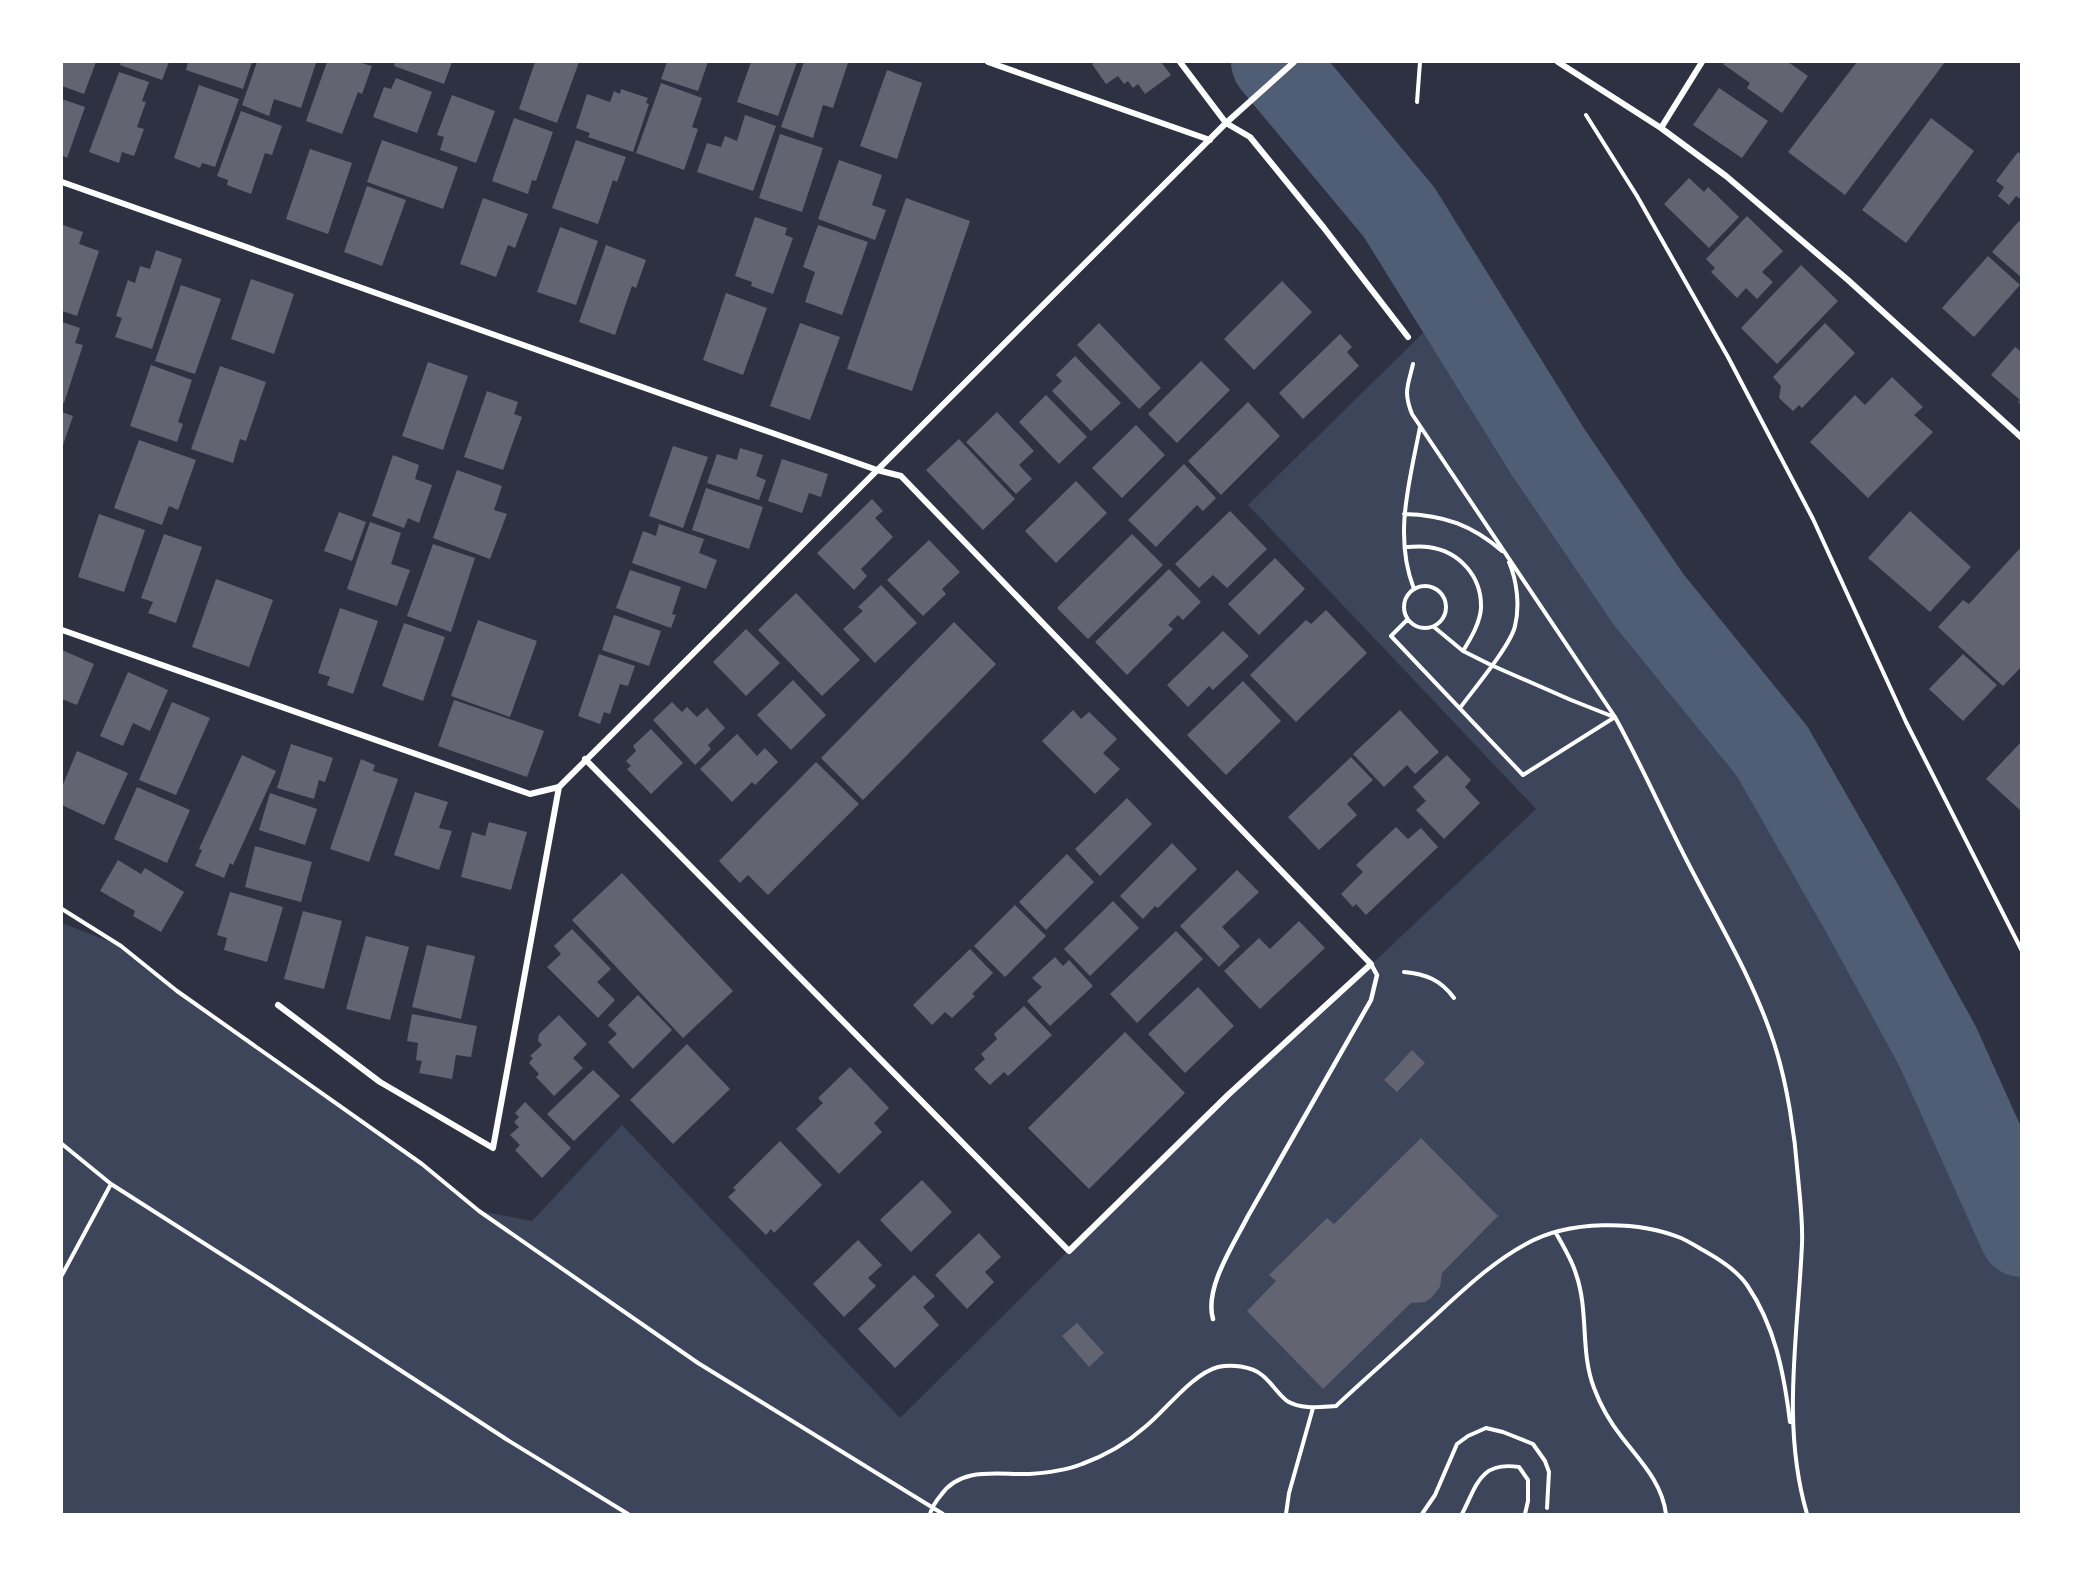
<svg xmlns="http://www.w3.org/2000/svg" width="2083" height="1576" font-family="Figtree,sans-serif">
  <rect width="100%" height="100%" fill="#2d3142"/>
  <!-- green -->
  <path fill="#3c4559" d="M1426 330 1682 687 1757 782 1919 1058 2021 1265V1514H62V923L121 946 177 991 422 1164 479 1211 532 1221 622 1125 900 1418 1069 1250 1536 809 1248 505Z"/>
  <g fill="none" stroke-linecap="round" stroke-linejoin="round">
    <!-- river -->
    <path stroke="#4f5d75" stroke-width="86" d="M1274 62 1399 212 1548 452 1649 600 1772 751 1863 910 1938 1047 2022 1234"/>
  </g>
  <!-- building -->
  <path fill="#626471" d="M62 62H96L84 94 62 86Z
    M121 62H169L162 80 120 65Z
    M188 62H252L243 89 186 70Z
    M257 62H311L316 63 301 108 274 99 269 116 242 105Z
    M327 62H358L372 66 362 94 358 92 342 134 306 121Z
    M395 62H452L444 84 394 66Z
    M535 62H579L557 123 519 109Z
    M667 62H708L698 91 661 79Z
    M751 62H797L778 116 737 102Z
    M804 62 848 63 833 108 823 105 813 138 781 127Z
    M1095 62H1161L1171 75 1145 94 1138 84 1133 88 1128 81 1124 84 1118 76 1106 84 1092 64Z
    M1725 62H1788L1808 76 1782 113 1747 88 1750 83 1723 64Z
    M1857 62H1945L1845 195 1788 152Z
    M887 70 922 83 897 159 860 146Z
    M119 72 149 82 142 101 146 102 137 127 144 129 134 156 122 152 119 163 89 152Z
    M396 78 432 92 417 133 373 117 384 87 391 89Z
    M661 83 702 98 692 127 698 129 684 170 636 153Z
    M199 85 239 99 215 167 202 163 200 168 174 158Z
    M1719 88 1768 121 1742 158 1693 125Z
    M621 89 648 98 646 103 649 104 633 152 588 137 590 133 576 128 587 94 610 102 614 91 620 94Z
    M452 95 495 111 476 163 440 150 444 137 437 135Z
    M62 99 85 107 67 158 62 155Z
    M241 111 282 126 272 155 265 153 251 194 227 185 228 180 217 176Z
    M745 115 776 126 753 191 697 172 707 143 721 147 725 136 737 141Z
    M514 118 553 132 536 181 532 180 528 194 492 181Z
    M1931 118 1974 151 1906 243 1862 210Z
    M780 134 823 148 802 212 759 198Z
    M382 140 458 167 443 209 367 182Z
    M576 140 626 157 617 182 613 180 598 224 552 208Z
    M310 149 352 163 328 234 286 219Z
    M2018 152 2022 155V200L2016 196 2009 205 1998 196 2004 187 1996 181Z
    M839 160 882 175 872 205 886 210 875 240 818 219Z
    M1689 178 1704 192 1708 187 1739 217 1709 248 1664 204Z
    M367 186 406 200 382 266 344 252Z
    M483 198 528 214 515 248 508 245 496 277 460 264Z
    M906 198 970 221 912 391 847 369Z
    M1747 216 1783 251 1762 272 1773 282 1757 299 1746 288 1737 298 1711 272 1715 268 1706 259Z
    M755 217 787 228 785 235 793 238 773 294 751 286 752 282 735 276Z
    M2019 221 2022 223V278L1992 252Z
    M63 225 83 232 79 244 99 251 77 316 62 311V231Z
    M818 225 868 242 842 315 805 302 815 272 803 267Z
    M560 227 598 241 576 305 537 292Z
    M606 245 646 260 636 288 632 286 615 335 579 322Z
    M156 250 182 259 152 349 115 337 122 318 116 316 128 280 135 283 140 266 150 269Z
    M1988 256 2020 285 1974 337 1942 308Z
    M1801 265 1838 301 1777 364 1741 328Z
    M251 279 294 294 274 354 231 339Z
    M1282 281 1312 312 1254 370 1224 339Z
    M181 285 221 299 195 374 155 361Z
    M726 293 767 308 743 375 703 360Z
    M62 322 80 328 75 343 83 345 64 403 62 402Z
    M800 323 840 337 810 420 770 406Z
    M1099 323 1161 388 1139 409 1077 345Z
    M1825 323 1855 353 1802 408 1799 405 1793 411 1779 398 1781 386 1773 377Z
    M1340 334 1352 347 1347 352 1359 366 1303 419 1279 393Z
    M2015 347 2022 352V405L2018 402 2020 400 1991 375Z
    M1075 356 1121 403 1091 431 1052 391 1062 381 1056 375Z
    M1201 361 1230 390 1177 443 1148 414Z
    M428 362 468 376 443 450 402 436Z
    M151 365 192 380 178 422 183 424 177 442 130 426Z
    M220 366 266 382 246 441 240 439 233 463 191 449Z
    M1892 377 1923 407 1914 415 1933 432 1868 498 1810 442 1855 395 1865 405Z
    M487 391 518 402 514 414 522 417 503 470 464 457Z
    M1046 395 1087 437 1059 464 1019 422Z
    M1248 402 1280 436 1221 495 1188 461Z
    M62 412 73 416 62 448Z
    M997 412 1034 451 1019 465 1032 479 1016 494 966 442Z
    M1136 425 1165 455 1122 498 1092 468Z
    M959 439 1015 499 983 530 926 470Z
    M139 440 196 460 178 510 169 506 162 525 114 508Z
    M673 446 708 457 683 528 649 516Z
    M740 448 763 455 756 476 766 480 759 500 707 483 717 454 737 460Z
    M393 455 419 465 415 479 432 485 419 523 408 518 404 528 372 516Z
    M782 459 828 474 821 497 809 493 802 513 768 501Z
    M1184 464 1216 498 1203 511 1197 505 1156 547 1128 520Z
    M457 470 502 486 494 510 507 514 490 559 433 538Z
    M1076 481 1107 513 1056 563 1025 531Z
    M706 488 763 507 749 549 692 530Z
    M872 499 883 511 875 518 893 537 861 569 867 576 854 590 817 553Z
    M1230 511 1267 549 1227 588 1213 575 1199 588 1175 564Z
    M1910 511 1971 567 1930 612 1868 558Z
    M339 512 366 522 352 561 324 551Z
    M99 514 145 530 124 592 78 577Z
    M370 522 401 533 391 564 410 570 397 606 347 589Z
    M659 524 704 539 699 553 717 560 706 589 632 563 643 531 656 536Z
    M164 534 202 547 176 623 148 613 153 602 141 598Z
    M1132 534 1163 565 1088 639 1057 608Z
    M929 540 960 572 942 589 946 594 923 616 887 580Z
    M433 544 475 558 451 632 407 616Z
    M2022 546V666L2003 686 1938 627 1963 600 1969 604Z
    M1275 558 1305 589 1259 635 1228 604Z
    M1169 569 1201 602 1183 620 1178 615 1168 625 1173 629 1127 675 1095 642Z
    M630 570 681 587 672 614 676 615 671 628 616 608Z
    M216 579 273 600 249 667 192 647Z
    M881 585 917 623 875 663 843 629 863 611 858 607Z
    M796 593 860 660 822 696 758 630Z
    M340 608 378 621 353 694 327 685 330 677 318 673Z
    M1326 610 1367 653 1296 722 1250 675 1306 620 1311 624Z
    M614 615 661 631 649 666 602 650Z
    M478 620 537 641 510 717 451 696Z
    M954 622 996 664 863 800 821 758Z
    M404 623 445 637 423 701 382 686Z
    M746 629 780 663 746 696 713 662Z
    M1223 631 1249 656 1213 690 1209 686 1188 707 1167 685Z
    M62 650 94 664 77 705 62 699Z
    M599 654 635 666 628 686 620 684 610 714 604 712 600 724 578 716Z
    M1963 654 1997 685 1963 721 1929 689Z
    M128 672 168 690 150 731 133 723 123 746 100 736Z
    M793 680 826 715 791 750 757 715Z
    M1243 681 1281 721 1226 775 1187 735Z
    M454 700 544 731 527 777 438 746Z
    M172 702 210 718 176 795 139 780Z
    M672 702 682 712 687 707 697 717 707 708 725 728 708 745 711 749 695 765 653 720Z
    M1073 710 1081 719 1089 712 1117 739 1103 753 1120 769 1095 794 1042 741Z
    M1400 710 1439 752 1415 774 1407 765 1384 787 1353 754Z
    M651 729 683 763 651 794 627 769 631 766 626 761 636 751 633 746Z
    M737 734 757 756 765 748 778 762 755 785 752 782 732 802 700 769Z
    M2022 741V812L1986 779Z
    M291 744 333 758 325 782 319 780 314 799 277 788Z
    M77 751 128 773 104 825 62 805V787Z
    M242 755 276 771 233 865 230 863 224 878 195 866 202 850 199 849Z
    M1447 755 1471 780 1465 787 1480 803 1444 839 1416 810 1426 801 1413 787Z
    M1351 757 1373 780 1347 804 1357 815 1319 850 1288 817Z
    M361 759 375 765 373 771 398 779 369 862 330 849Z
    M816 762 859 804 768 895 748 875 740 883 719 861Z
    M137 787 190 810 167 863 114 839Z
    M415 792 448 802 439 828 452 831 439 870 394 855Z
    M270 793 317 809 305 845 259 830Z
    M1127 798 1152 824 1100 876 1075 849Z
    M489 822 527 832 511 890 461 877 472 832 485 836Z
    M1396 827 1408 839 1421 828 1438 847 1366 915 1356 904 1353 907 1341 894 1363 872 1356 865Z
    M1172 843 1197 869 1158 908 1155 906 1143 919 1120 896Z
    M255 846 312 862 301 902 245 887Z
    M1067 854 1094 882 1046 930 1019 902Z
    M118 860 141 874 145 868 184 892 161 932 133 916 135 911 100 891Z
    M1237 870 1259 892 1222 927 1240 946 1219 967 1180 926Z
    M622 873 733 991 683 1038 572 920Z
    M230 892 283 907 267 962 224 950 227 938 217 935Z
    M1113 901 1139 928 1090 976 1064 949Z
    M1015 905 1046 936 1005 977 974 946Z
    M303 911 342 921 324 989 284 979Z
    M1299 921 1325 948 1260 1009 1224 971 1259 938 1270 949Z
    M572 929 611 969 597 982 615 1000 598 1018 547 967 561 954 554 946Z
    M1176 931 1203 959 1137 1023 1110 994Z
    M366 936 409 947 390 1020 346 1009Z
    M427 945 475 956 461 1019 412 1007Z
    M970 949 993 973 972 994 975 996 952 1018 945 1012 932 1025 913 1005Z
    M1055 957 1063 966 1069 960 1093 986 1050 1026 1027 1001 1042 987 1032 978Z
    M1198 987 1234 1026 1185 1073 1148 1034Z
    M638 995 672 1030 633 1069 608 1042 617 1034 608 1025Z
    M1024 1006 1052 1035 1008 1076 1004 1072 990 1085 974 1069 985 1059 981 1054 997 1039 994 1034Z
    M412 1014 477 1026 471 1057 456 1055 452 1079 419 1073 422 1061 416 1060 418 1043 407 1041Z
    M559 1015 587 1044 573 1058 583 1068 554 1096 536 1077 539 1074 529 1063 533 1058 530 1056 542 1045 538 1041 539 1034Z
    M1125 1032 1185 1093 1089 1189 1028 1128Z
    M687 1044 730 1089 673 1144 630 1100Z
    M1412 1050 1425 1063 1397 1092 1384 1080Z
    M850 1067 889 1108 874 1123 882 1132 839 1174 796 1129 823 1103 818 1098Z
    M593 1070 620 1096 574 1141 547 1114Z
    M525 1102 571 1148 542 1178 515 1150 520 1145 510 1135 519 1127 514 1122 519 1117 515 1113Z
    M1421 1138 1498 1216 1442 1273 1440 1287 1431 1298 1425 1302 1411 1303 1323 1389 1247 1311 1276 1281 1269 1275 1327 1218 1334 1224Z
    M780 1141 822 1185 774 1233 771 1229 766 1235 728 1197 736 1190 733 1188Z
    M922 1180 952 1212 911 1252 880 1220Z
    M979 1233 1001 1257 985 1272 994 1282 967 1309 935 1275Z
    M858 1240 882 1265 868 1278 876 1286 844 1317 813 1284Z
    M914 1275 935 1296 923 1307 939 1325 895 1368 858 1329Z
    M1077 1323 1104 1353 1089 1367 1062 1336Z"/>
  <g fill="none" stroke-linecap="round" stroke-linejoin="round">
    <!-- path -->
    <path stroke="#fff" stroke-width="4" d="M1417 102 1420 62
      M1586 115 1637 196 1728 357 1813 519 1906 722 2022 951
      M1413 364C1408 386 1403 391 1412 414L1615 717C1641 764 1662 812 1686 859 1717 920 1753 978 1774 1043 1787 1083 1795 1135 1798 1177 1800 1199 1803 1222 1802 1244 1798 1335 1781 1425 1807 1514
      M1404 514C1444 515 1472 525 1502 551
      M1405 547C1412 547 1421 546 1428 547 1459 551 1482 576 1481 608 1480 623 1471 638 1463 651
      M1404 607a21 21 0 1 1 42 0a21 21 0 1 1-42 0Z
      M1414 589C1393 536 1410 480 1420 427
      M1407 620 1391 636 1523 775 1615 717
      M1434 627 1463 651 1491 665 1571 700 1614 717
      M1460 708C1473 690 1511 645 1515 626 1520 606 1517 581 1509 562
      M62 909 121 946 177 991 422 1164 479 1211 698 1363 943 1514
      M1404 972C1426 974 1441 980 1454 998
      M62 1144 111 1184 271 1286 506 1439 628 1514
      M1556 1233C1563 1246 1572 1260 1576 1274 1589 1311 1580 1352 1594 1388 1600 1404 1610 1422 1621 1436 1640 1461 1662 1482 1666 1514
      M62 1275 111 1184
      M930 1514C932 1507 936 1501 941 1495 961 1466 998 1475 1029 1474 1045 1473 1067 1470 1082 1464 1104 1456 1128 1442 1145 1427 1166 1410 1192 1374 1218 1367 1231 1364 1251 1366 1262 1375 1271 1382 1278 1394 1287 1401 1302 1410 1320 1407 1336 1406 1366 1378 1397 1351 1427 1323 1458 1295 1489 1264 1526 1244 1568 1220 1637 1220 1681 1238 1690 1242 1699 1248 1708 1253 1722 1261 1738 1272 1747 1285 1775 1326 1784 1373 1790 1422
      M1286 1514 1289 1493 1313 1408
      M1422 1514 1435 1495 1457 1444 1468 1436 1486 1428 1503 1432 1533 1444 1545 1461 1549 1472 1547 1508
      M1462 1514C1477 1485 1480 1461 1519 1467L1528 1480V1501L1525 1514"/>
    <!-- service -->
    <path stroke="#fff" stroke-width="4.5" d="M1213 1319C1204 1288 1234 1244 1248 1216L1371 1000 1377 975 1371 964"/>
    <!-- minor -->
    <path stroke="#fff" stroke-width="6" d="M988 62 1210 140
      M1180 62 1226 123 1250 137 1324 228 1408 337
      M1558 62 1661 128 1726 176 1848 280 2022 438
      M1661 128 1702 62
      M62 182 877 470 901 476 1371 964 1228 1095 1069 1251 585 759
      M62 630 530 794 559 787 1226 123 1294 62
      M278 1005 380 1082 493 1148 559 787"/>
  </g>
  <!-- border -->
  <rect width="2083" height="1576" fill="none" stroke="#ffffff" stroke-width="126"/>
</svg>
